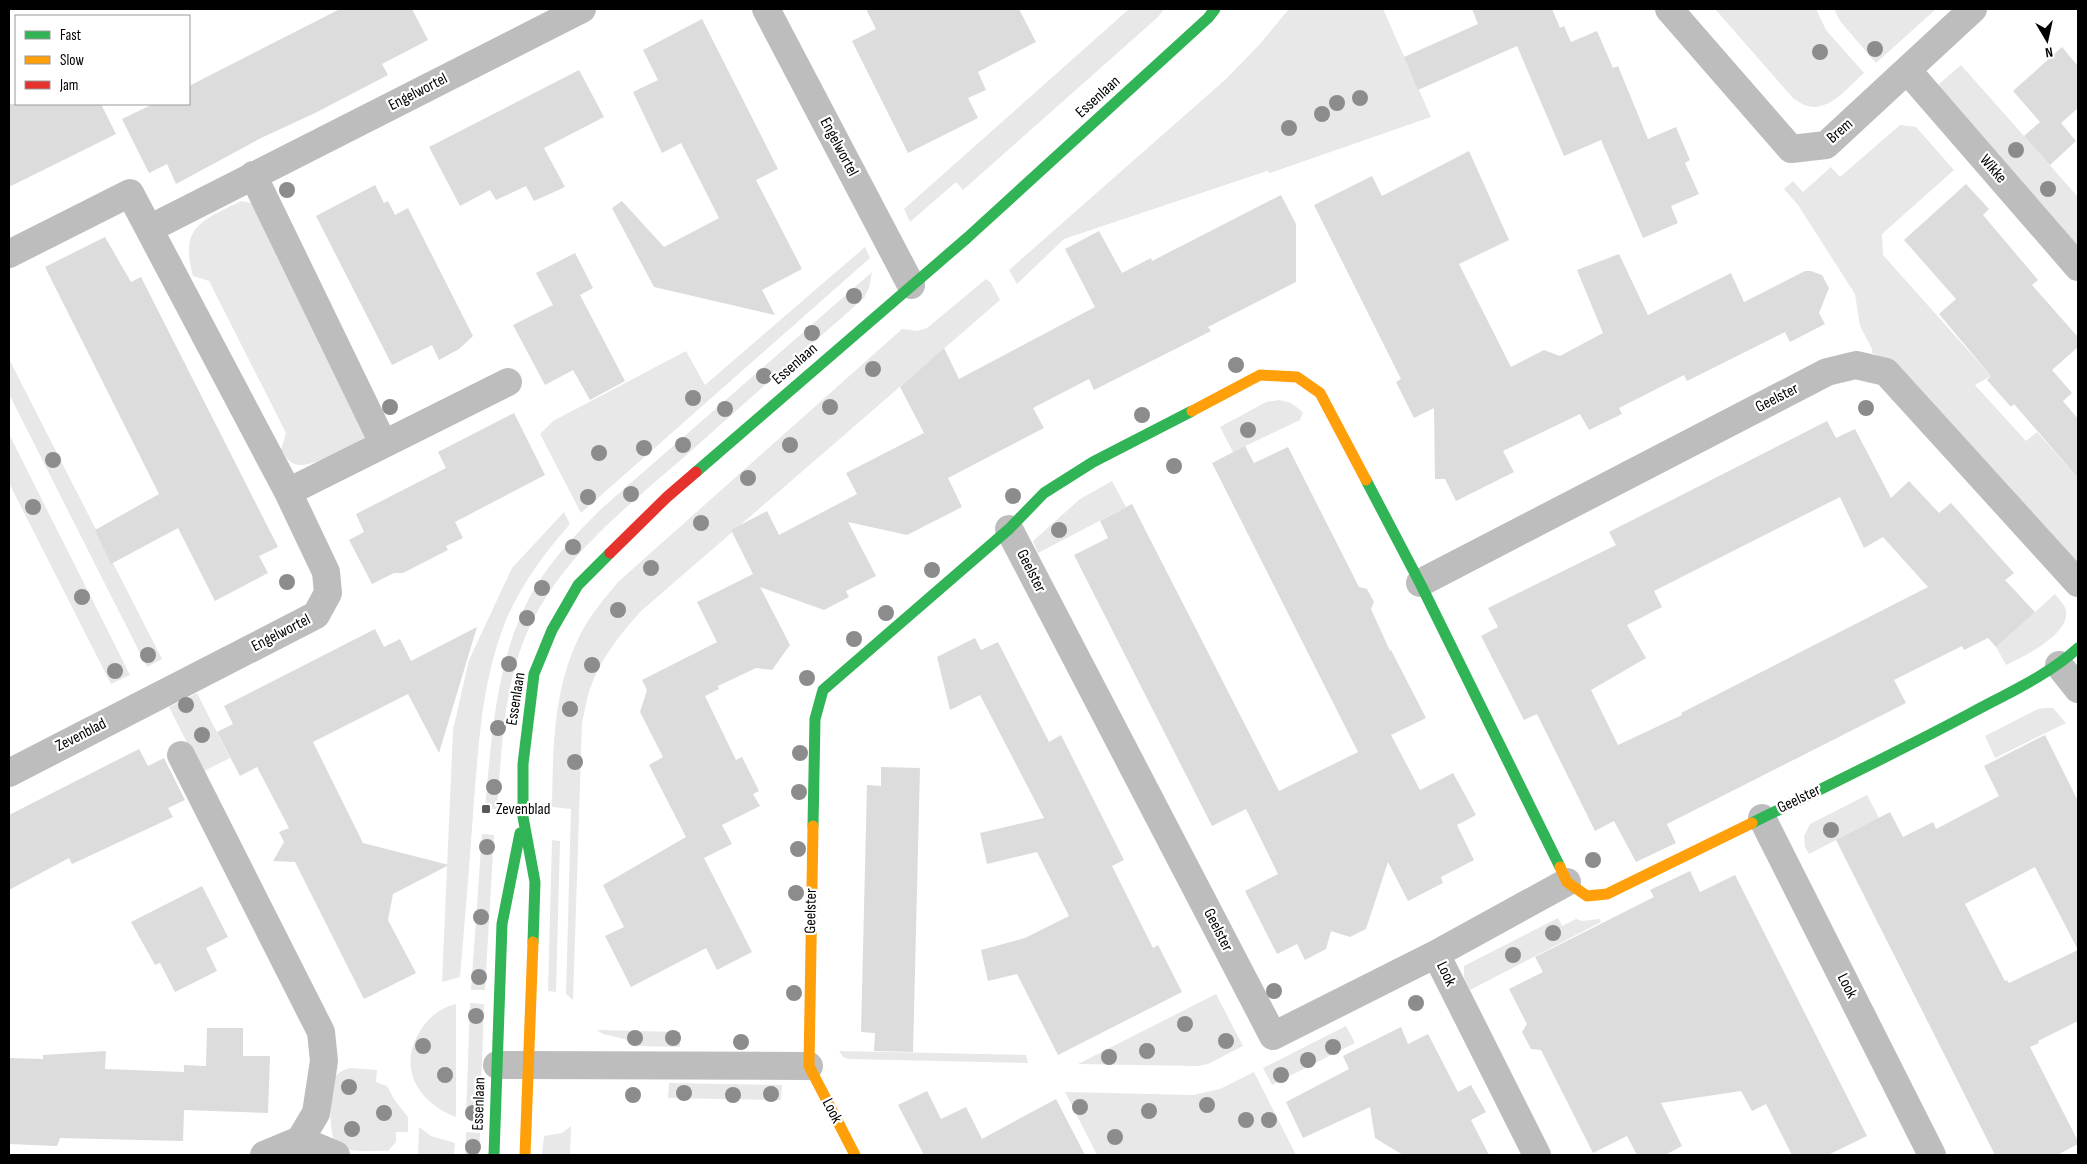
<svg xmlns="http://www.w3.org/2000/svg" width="2087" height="1164" font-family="'Sofia Sans Condensed',sans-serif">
  <rect width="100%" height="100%" fill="#fff"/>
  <!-- green -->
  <path fill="#e8e8e8" d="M1129 9H1164L1158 17 963 190 956 182 910 222 904 209Z
    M1289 9H1383L1431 117 1270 173 1267 171 1064 239 1017 284 1009 270 1226 79 1259 45Z
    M1715 9H1816L1826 30 1864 73C1849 86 1830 112 1807 106 1803 105 1797 101 1793 98Z
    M1834 9H1936L1876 63 1840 21Z
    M1961 65 2078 197V250L1942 93 1939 84Z
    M1900 125 1916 127 1954 170 1882 234 1883 255 1991 376 1975 385 2026 441 2037 432 2078 478V498L2077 499 2078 501V562L1907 375 1895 363 1872 353V349L1860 326 1855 294 1798 205 1784 189 1793 181 1803 192 1831 167 1840 177Z
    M241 201 251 203 256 208 371 434C356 442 310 471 295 464 288 462 285 455 281 450L286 433 209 281 193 276C179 226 202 221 241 201Z
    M865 247 870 258 581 513 540 434 553 421 686 351 705 385Z
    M872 272 869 288 864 298C806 349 748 400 691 451 632 503 566 552 531 624 503 682 502 747 497 809L485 808C492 733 496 657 533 591 551 560 576 534 601 509Z
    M986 279 991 283 1000 300 640 612C620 635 600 659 590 689 586 700 585 712 582 723L573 1000 566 994 571 809 552 807C553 748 553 689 580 635 590 615 604 599 618 582L902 329 918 331 927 328Z
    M9 359 162 659 147 667 9 394Z
    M1279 400 1291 403 1303 412 1300 420 1233 452 1220 427 1266 402Z
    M9 434 130 675 111 684 9 483Z
    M1112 481 1126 507 1038 553 1033 541 1080 499Z
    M564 512 570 524C543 555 517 590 503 628 482 684 479 741 474 800 470 859 465 918 460 977L442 982 453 730 469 660 512 568Z
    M2055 594C2059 599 2064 604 2066 610 2071 634 2023 657 2006 665L1996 647Z
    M197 693 230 758 202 772 169 707Z
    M2045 708H2053L2066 723 1995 758 1985 736 2038 709Z
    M1867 795 1879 818 1809 854 1805 847 1804 836 1810 824Z
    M482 834 494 835 485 990H471Z
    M552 840 560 841 556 992 548 991Z
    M1558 918 1562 926 1576 919 1582 921 1600 919 1601 922 1470 990 1464 977V966Z
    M1216 994 1243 1046 1208 1064 1198 1066 1078 1064Z
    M470 1003 484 1004 480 1119 466 1118Z
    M456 1004V1117C418 1103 397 1068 420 1031 429 1017 440 1008 456 1004Z
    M1346 1026 1355 1043 1272 1085 1263 1068Z
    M597 1030 680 1032V1047L639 1046 624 1039 603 1034Z
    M839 1051 1026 1055 1028 1063 849 1059 843 1057Z
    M350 1068 377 1070 376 1082 387 1086 394 1099 408 1117V1132H396V1142L388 1151C373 1150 346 1155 335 1142 329 1134 329 1086 334 1078 338 1072 344 1070 350 1068Z
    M1254 1072 1296 1155H1097L1065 1092 1193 1095 1220 1089Z
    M669 1083 782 1085 781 1100 668 1098Z
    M571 1126 570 1155H542L544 1136 562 1133Z
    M419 1127 431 1136 455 1143 454 1155H418Z
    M466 1132 480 1133 479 1155H465Z"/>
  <!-- building -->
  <path fill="#dcdcdc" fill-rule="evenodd" d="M340 9H412L428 40 382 64 388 75 317 112 259 139 176 184 167 164 149 173 122 119 153 104H189V86Z
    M866 9H1019L1036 42 978 72 986 90 968 98 978 118 908 153 852 41 876 29Z
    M1472 9H1552L1560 28 1564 26 1571 42 1597 31 1613 68 1618 66 1648 139 1676 127 1690 160 1685 163 1699 194 1671 206 1678 223 1643 238 1601 140 1564 156 1517 46 1418 90 1404 57 1478 24Z
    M702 19 778 169 756 180 802 269 762 290 775 315 654 287 612 208 622 201 664 247 719 218 681 143 662 153 633 92 658 80 643 50Z
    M2062 47 2078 66V108L2061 123 2076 141 2050 165 2024 136 2040 122 2013 91Z
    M579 70 604 117 544 148 565 187 534 201 526 186 496 200 490 190 460 206 429 147Z
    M9 104H101L116 134 9 187Z
    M1469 151 1509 240 1459 264 1511 367 1544 350 1560 356 1603 333 1577 270 1619 254 1648 315 1731 273 1744 302 1805 271H1811L1822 275 1829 288 1819 313 1825 324 1790 342 1785 332 1687 381 1684 375 1619 408 1622 414 1589 430 1580 414 1503 451 1514 472 1456 501 1445 479H1435L1434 408 1414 418 1396 382 1401 379 1314 205 1372 176 1382 196Z
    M1966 184 1989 209 1983 215 2038 280 2032 285 2078 337V347L2052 370 2072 393 2063 401 2078 419V478L2014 404 2011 407 1987 380 1991 376 1939 314 1956 299 1904 240Z
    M375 185 384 203 388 201 395 215 408 208 473 336 459 349 439 360 432 345 392 365 316 216Z
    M1281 195 1296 224V282L1208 327 1211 331 1094 390 1089 379 1033 408 1044 428 948 478 962 507 907 535 848 522 876 576 846 591 849 597 824 610 760 587 790 645 772 670 756 668 718 686 719 689 705 696 736 760 742 757 759 791 753 794 760 806 722 825 732 844 704 858 752 952 717 970 706 948 631 987 605 936 624 927 603 885 686 837 649 765 663 757 640 712 647 690 642 680 717 642 697 602 753 574 731 530 767 511 779 535 857 494 846 473 924 433 900 387 944 348 959 379 1095 307 1065 249 1099 231 1122 273 1151 258 1152 261Z
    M105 237 131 282 141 277 278 547 259 556 268 573 215 601 178 528 111 564 95 530 159 494 45 267Z
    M575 253 593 288 580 295 625 381 590 400 573 370 545 385 513 325 553 305 536 273Z
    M514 413 545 475 455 522 463 538 446 546 448 550 403 573H394L372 584 349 540 364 532 356 514 446 468 438 452Z
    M1827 421 1836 438 1855 429 1891 498 1909 481 1939 513 1951 503 2014 573 2005 580 2035 612 1996 647 1988 638 1964 650 1962 646 1894 680 1906 703 1667 824 1676 843 1636 862 1614 821 1595 831 1537 714 1524 720 1481 636 1498 627 1488 608 1616 545 1609 532ZM1840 497 1864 548 1883 537 1928 587 1681 713 1682 715 1618 745 1591 690 1646 658 1627 625 1662 607 1654 591Z
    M1245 446 1254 463 1288 447 1359 587 1367 589 1374 602 1371 609 1390 651 1391 650 1426 718 1391 735 1420 790 1453 773 1476 815 1457 825 1474 860 1441 877 1443 883 1408 901 1388 862 1366 929 1350 937 1331 931 1326 949 1305 960 1297 944 1277 954 1245 891 1278 874 1246 809 1212 826 1074 555 1108 538 1100 521 1132 504 1279 791 1358 752 1212 463Z
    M477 627 439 753 408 694 313 742 363 843 449 865 393 894 388 920 416 973 364 999 295 862 273 861 284 842 279 832 289 828 257 767 240 776 217 732 233 724 224 706 375 629 384 647 400 639 411 661Z
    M975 638 981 650 998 642 1049 742 1061 735 1124 860 1112 866 1153 948 1158 945 1182 992 1058 1055 1017 974 988 981 981 950 1025 938 1069 916 1037 852 987 864 980 833 1044 818 980 695 950 710 937 657Z
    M2045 735 2078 801V950L2035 867 1965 904 2005 981 2007 980 2009 983 2078 950V1021L2038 1041 2039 1043 2030 1047 2078 1141V1144L2057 1155H1995L1836 840 1890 812 1903 837 1933 822 1936 829 1999 796 1984 766Z
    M139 749 148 766 164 758 185 800 168 808 173 817 72 864 69 858 9 890V815Z
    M881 767 920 768 913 1052 874 1051 875 1033 861 1032 867 785 881 786Z
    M1690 871 1700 892 1735 875 1867 1136 1828 1155H1792L1766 1104 1752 1111 1741 1091 1661 1103 1682 1146 1665 1155H1637L1627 1136 1593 1153 1541 1050 1531 1049 1522 1032 1527 1024 1509 989 1543 972 1535 957 1654 897 1650 890Z
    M202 886 228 937 206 948 217 971 175 992 160 963 155 965 131 922Z
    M1401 1027 1408 1044 1428 1034 1458 1092 1471 1085 1486 1112 1471 1120 1489 1155H1403L1375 1138 1370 1107 1303 1138 1286 1102 1349 1069 1343 1056Z
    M207 1028H243V1056H270L268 1113 184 1110 183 1141 60 1138 57 1146 9 1144V1058L43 1059V1055L106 1051 105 1069 184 1072V1065L206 1066Z
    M927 1091 941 1119 966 1107 982 1139 1056 1099 1085 1155H924L898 1105Z"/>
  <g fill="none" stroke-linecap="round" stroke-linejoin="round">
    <!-- street -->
    <path stroke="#bdbdbd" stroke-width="28" d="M766 9 911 285
      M1669 9 1791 149 1826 145 1973 9
      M1907 70 2078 267
      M253 175 383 443
      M9 254 130 193 149 229 582 9
      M288 492 508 382
      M1009 529 1273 1036 1436 954 1567 882
      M1420 583 1827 372 1856 365 1886 372 2078 583
      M2059 665 2078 689
      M181 755 321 1032 324 1061 316 1113 300 1140 264 1155
      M9 773 316 615 328 593 326 572 288 492 149 229
      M1762 818 1932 1155
      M1436 954 1537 1155
      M497 1065 809 1066
      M300 1140 336 1155"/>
    <!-- fast -->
    <path stroke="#30b455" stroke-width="11" d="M696 472 967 238 1208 18 1215 9
      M1366 480 1420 583 1560 867
      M1752 823C1825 787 1898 752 1971 713 2008 693 2047 676 2078 648
      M813 826 815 719 823 690 1009 529 1044 493 1093 462 1192 411
      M533 942 535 882 523 817V764L534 674 552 630 578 585 610 553
      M494 1155 502 924 520 833"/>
    <!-- slow -->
    <path stroke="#ff9f0a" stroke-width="11" d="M1192 411 1260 375 1297 377 1320 393 1366 480
      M813 826 809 1066 855 1155
      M1560 867 1567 882 1587 896 1607 894 1752 823
      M525 1155 533 942"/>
    <!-- jam -->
    <path stroke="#e5322d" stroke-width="11" d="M610 553 667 497 696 472"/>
  </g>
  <!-- trees -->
  <g fill="#8c8c8c">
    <circle cx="1875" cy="49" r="8"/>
    <circle cx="1820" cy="52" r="8"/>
    <circle cx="1360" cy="98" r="8"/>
    <circle cx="1337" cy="103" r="8"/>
    <circle cx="1322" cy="114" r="8"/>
    <circle cx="1289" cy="128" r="8"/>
    <circle cx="2016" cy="150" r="8"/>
    <circle cx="2048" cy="189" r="8"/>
    <circle cx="287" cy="190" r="8"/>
    <circle cx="854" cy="296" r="8"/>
    <circle cx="812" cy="333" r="8"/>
    <circle cx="1236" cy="365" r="8"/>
    <circle cx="873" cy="369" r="8"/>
    <circle cx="764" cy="376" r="8"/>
    <circle cx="693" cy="398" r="8"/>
    <circle cx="390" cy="407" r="8"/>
    <circle cx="830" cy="407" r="8"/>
    <circle cx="1866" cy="408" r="8"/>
    <circle cx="725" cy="409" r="8"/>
    <circle cx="1142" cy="415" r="8"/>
    <circle cx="1248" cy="430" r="8"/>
    <circle cx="683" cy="445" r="8"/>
    <circle cx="790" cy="445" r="8"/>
    <circle cx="644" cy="448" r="8"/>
    <circle cx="599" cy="453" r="8"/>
    <circle cx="53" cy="460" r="8"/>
    <circle cx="1174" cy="466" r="8"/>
    <circle cx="748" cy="478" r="8"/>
    <circle cx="631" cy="494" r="8"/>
    <circle cx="1013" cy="496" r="8"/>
    <circle cx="588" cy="497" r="8"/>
    <circle cx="33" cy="507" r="8"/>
    <circle cx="701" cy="523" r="8"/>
    <circle cx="1059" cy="530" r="8"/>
    <circle cx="573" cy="547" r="8"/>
    <circle cx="651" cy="568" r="8"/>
    <circle cx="932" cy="570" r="8"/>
    <circle cx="287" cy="582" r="8"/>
    <circle cx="542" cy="588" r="8"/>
    <circle cx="82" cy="597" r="8"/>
    <circle cx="618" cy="610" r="8"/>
    <circle cx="886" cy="613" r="8"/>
    <circle cx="527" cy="618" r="8"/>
    <circle cx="854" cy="639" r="8"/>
    <circle cx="148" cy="655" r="8"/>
    <circle cx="509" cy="664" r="8"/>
    <circle cx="592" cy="665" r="8"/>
    <circle cx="115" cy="671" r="8"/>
    <circle cx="807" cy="678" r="8"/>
    <circle cx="186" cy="705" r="8"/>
    <circle cx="570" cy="709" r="8"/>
    <circle cx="498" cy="728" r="8"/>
    <circle cx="202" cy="735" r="8"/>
    <circle cx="800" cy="753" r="8"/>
    <circle cx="575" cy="762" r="8"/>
    <circle cx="494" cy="787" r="8"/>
    <circle cx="799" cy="792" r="8"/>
    <circle cx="1831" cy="830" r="8"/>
    <circle cx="487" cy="847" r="8"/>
    <circle cx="798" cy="849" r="8"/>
    <circle cx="1593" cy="860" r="8"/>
    <circle cx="796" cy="893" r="8"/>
    <circle cx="481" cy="917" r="8"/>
    <circle cx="1553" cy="933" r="8"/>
    <circle cx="1513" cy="955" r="8"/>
    <circle cx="479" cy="977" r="8"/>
    <circle cx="1274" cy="991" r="8"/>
    <circle cx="794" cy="993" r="8"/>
    <circle cx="1416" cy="1003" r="8"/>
    <circle cx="476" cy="1016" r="8"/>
    <circle cx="1185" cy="1024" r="8"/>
    <circle cx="635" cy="1038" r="8"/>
    <circle cx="673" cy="1038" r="8"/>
    <circle cx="1226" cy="1041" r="8"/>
    <circle cx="741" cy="1042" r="8"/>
    <circle cx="423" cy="1046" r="8"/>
    <circle cx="1333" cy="1047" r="8"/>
    <circle cx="1147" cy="1051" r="8"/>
    <circle cx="1109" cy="1057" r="8"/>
    <circle cx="1308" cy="1060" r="8"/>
    <circle cx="445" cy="1075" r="8"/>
    <circle cx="1281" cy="1075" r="8"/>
    <circle cx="349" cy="1087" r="8"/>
    <circle cx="684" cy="1093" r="8"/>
    <circle cx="771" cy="1094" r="8"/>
    <circle cx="633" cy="1095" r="8"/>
    <circle cx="733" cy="1095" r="8"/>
    <circle cx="1207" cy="1105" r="8"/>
    <circle cx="1080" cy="1107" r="8"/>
    <circle cx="1149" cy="1111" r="8"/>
    <circle cx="384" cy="1113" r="8"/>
    <circle cx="473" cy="1113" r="8"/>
    <circle cx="1246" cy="1120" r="8"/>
    <circle cx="1269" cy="1120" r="8"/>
    <circle cx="352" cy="1129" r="8"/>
    <circle cx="1115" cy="1137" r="8"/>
    <circle cx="473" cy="1147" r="8"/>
  </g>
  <!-- markers -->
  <rect fill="#595959" stroke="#fff" stroke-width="2" x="481" y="804" width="10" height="10" rx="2.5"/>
  <g text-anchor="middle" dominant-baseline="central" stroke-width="4.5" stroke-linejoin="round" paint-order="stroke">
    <!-- street labels -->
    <g font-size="16" fill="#000" stroke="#fff">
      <text transform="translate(418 92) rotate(-27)">Engelwortel</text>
      <text transform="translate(1098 97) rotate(-42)">Essenlaan</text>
      <text transform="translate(1840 131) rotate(-41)">Brem</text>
      <text transform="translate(839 147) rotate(62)">Engelwortel</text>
      <text transform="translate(1993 169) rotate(49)">Wikke</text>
      <text transform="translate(795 364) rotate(-41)">Essenlaan</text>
      <text transform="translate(1777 398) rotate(-27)">Geelster</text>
      <text transform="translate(1031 571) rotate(63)">Geelster</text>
      <text transform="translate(281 633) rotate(-27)">Engelwortel</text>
      <text transform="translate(516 699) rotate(-81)">Essenlaan</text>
      <text transform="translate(81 735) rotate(-27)">Zevenblad</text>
      <text transform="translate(1799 799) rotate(-26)">Geelster</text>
      <text transform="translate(811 911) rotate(-89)">Geelster</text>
      <text transform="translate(1218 930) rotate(63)">Geelster</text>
      <text transform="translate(1446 974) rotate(64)">Look</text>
      <text transform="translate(1847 986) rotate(63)">Look</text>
      <text transform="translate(479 1104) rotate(-88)">Essenlaan</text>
      <text transform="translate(832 1111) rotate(63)">Look</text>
    </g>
    <!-- poi labels -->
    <g font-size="16" fill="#000" stroke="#fff" text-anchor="start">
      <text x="496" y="809">Zevenblad</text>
    </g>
  </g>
  <!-- border -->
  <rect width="2087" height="1164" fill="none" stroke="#000000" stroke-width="20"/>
  <!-- legend -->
  <rect x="15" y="15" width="175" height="90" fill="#ffffff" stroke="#999999"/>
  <rect x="25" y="31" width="25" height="8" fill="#30b455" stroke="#999999"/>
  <text x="60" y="40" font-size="15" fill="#000000">Fast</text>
  <rect x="25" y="56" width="25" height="8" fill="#ff9f0a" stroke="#999999"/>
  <text x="60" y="65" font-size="15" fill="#000000">Slow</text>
  <rect x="25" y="81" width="25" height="8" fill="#e5322d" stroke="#999999"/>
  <text x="60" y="90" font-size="15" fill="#000000">Jam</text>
  <!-- north arrow -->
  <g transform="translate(2047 40) rotate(171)" stroke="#ffffff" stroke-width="4" paint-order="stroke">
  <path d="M0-4L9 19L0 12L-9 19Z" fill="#000000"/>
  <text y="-8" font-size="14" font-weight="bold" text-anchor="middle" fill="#000000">N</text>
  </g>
</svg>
